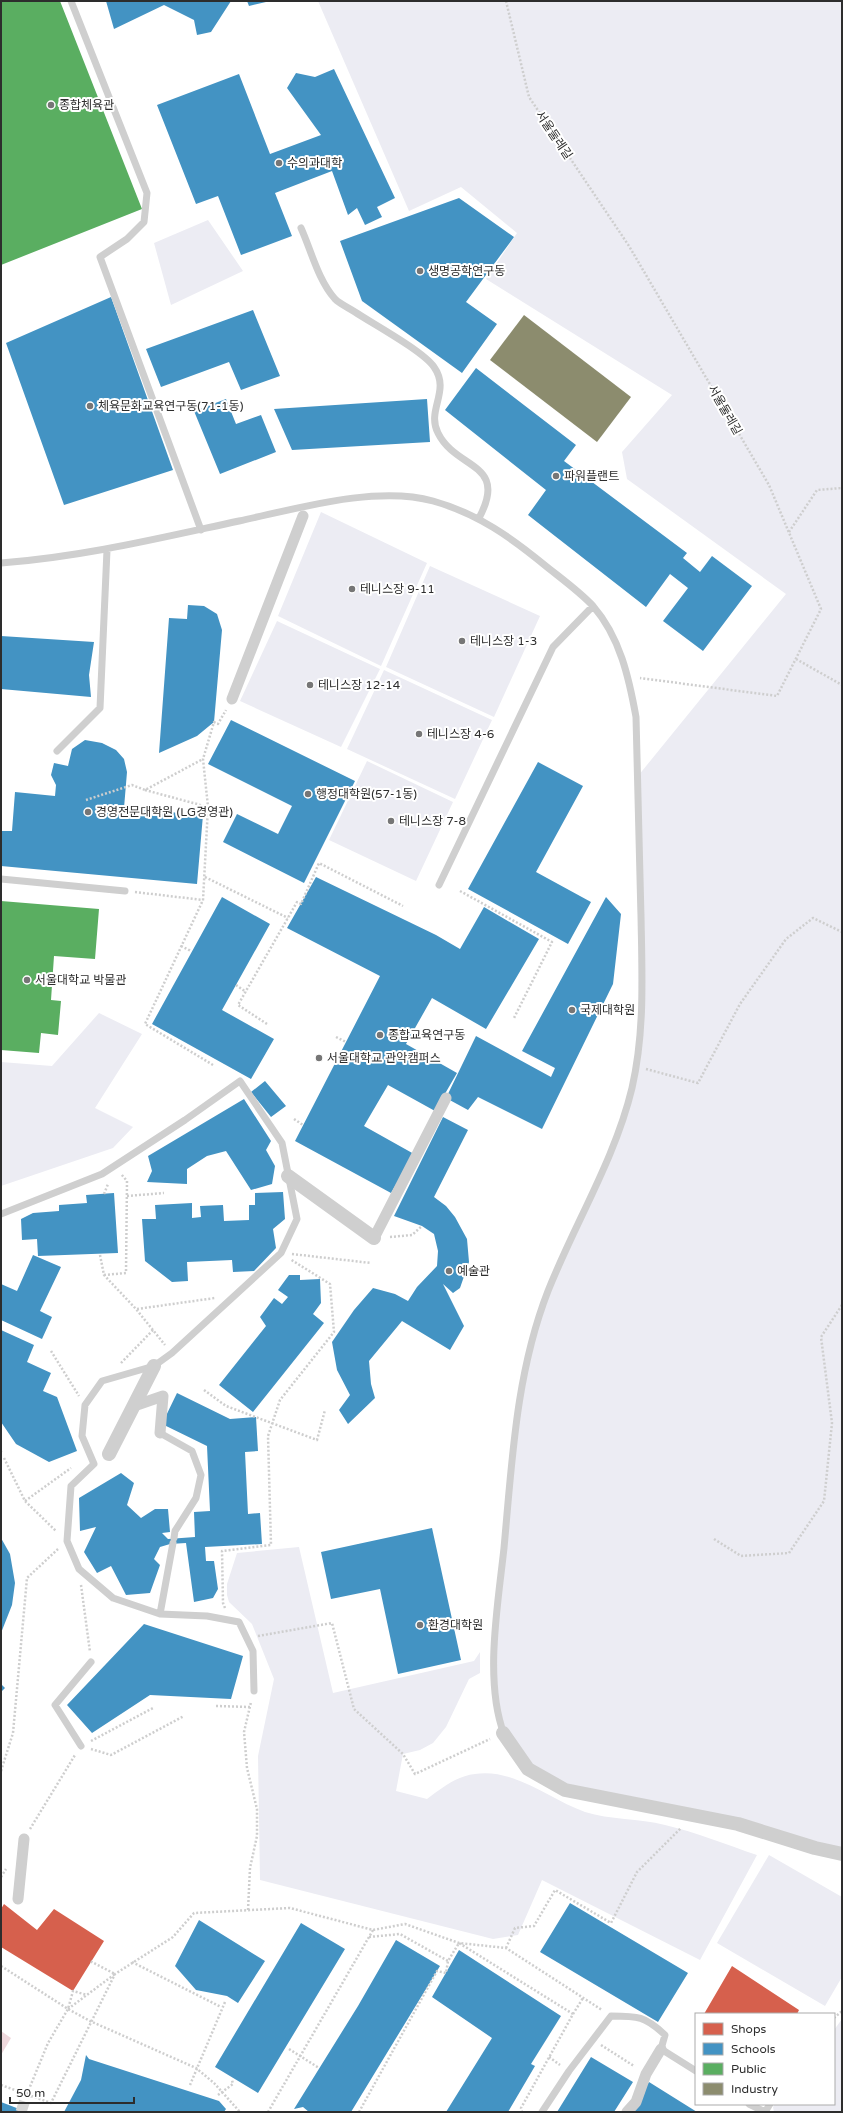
<svg xmlns="http://www.w3.org/2000/svg" width="843" height="2113" font-family="'Varela Round','Noto Sans KR',sans-serif">
  <rect width="100%" height="100%" fill="#fff"/>
  <!-- green -->
  <path fill="#ececf3" d="M318 1H842V1854L609 1800 528 1769 503 1733 495 1691V1637L522 1385 548 1291 619 1131 639 1050 638 776 786 594 627 479 622 452 672 395 486 279 517 233 461 187 409 211Z
    M208 220 243 271 171 305 154 243Z
    M321 512 427 563 381 666 278 616Z
    M430 566 540 616 494 717 386 667Z
    M277 621 380 669 341 747 240 701Z
    M384 670 492 720 455 799 347 749Z
    M367 761 453 802 416 881 329 840Z
    M99 1013 142 1034 95 1108 133 1127 113 1148 1 1186V1062L52 1066Z
    M299 1547 333 1693 474 1661 480 1652V1673L469 1679 446 1727 433 1743 420 1750 403 1754 396 1791 427 1799C442 1788 456 1776 475 1774 514 1768 549 1799 585 1812 610 1820 639 1818 665 1825 696 1832 727 1845 757 1855L700 1960 542 1880 518 1935 493 1939 260 1880 258 1756 274 1679 252 1624 229 1602 227 1595V1584L237 1553Z
    M769 1855 842 1897V1977L825 2006 717 1943Z
    M842 2019V2112H774L773 2107 775 2104H834V2030Z"/>
  <!-- water -->
  <path fill="#efd9dd" d="M1 2031 11 2038 1 2055Z"/>
  <!-- shops -->
  <path fill="#d6604d" d="M4 1904 37 1930 54 1909 104 1941 73 1991 1 1947V1909Z
    M732 1966 799 2010 797 2014H704Z"/>
  <!-- schools -->
  <path fill="#4393c3" d="M106 1H231L211 32 197 35 194 20 164 5 114 29Z
    M247 1H266V2L249 6Z
    M334 69 395 198 377 207 382 217 365 225 357 208 348 215 332 171 275 193 292 236 241 255 218 196 196 204 157 105 239 74 270 154 321 135 287 88 296 73 315 77Z
    M459 198 514 237 466 302 497 324 462 373 362 301 340 241Z
    M111 297 173 470 64 505 6 343Z
    M253 310 280 376 241 390 229 362 161 387 146 349Z
    M476 368 576 445 564 461 687 553 683 558 700 572 712 556 752 586 703 651 663 621 688 588 670 574 646 607 528 515 546 490 445 410Z
    M226 399 236 424 261 415 276 452 220 474 194 411Z
    M427 399 430 442 292 450 274 409Z
    M188 605 204 606 217 614 222 630 214 722 197 736 159 753 169 618 187 619Z
    M1 636 94 642 89 675 91 697 1 689Z
    M231 720 355 781 304 883 223 842 237 814 278 834 292 806 208 764Z
    M85 740 102 743 116 750 124 759 127 772 124 808 203 815 197 884 1 866V831H12L15 792 55 796 56 785 51 775 54 763 68 766 72 749Z
    M538 762 583 786 536 872 591 902 568 944 468 889Z
    M316 877 436 935 460 949 484 907 539 939 486 1029 432 998 406 1044 457 1073 435 1111 388 1085 364 1126 414 1154 391 1193 295 1141 380 976 287 928Z
    M222 897 270 924 222 1010 274 1039 251 1079 152 1024Z
    M606 897 621 914 613 984 542 1129 478 1097 468 1110 446 1098 476 1036 551 1077 555 1068 522 1051Z
    M265 1081 286 1106 271 1117 251 1092Z
    M244 1099 271 1141 266 1150 275 1166 272 1184 251 1190 226 1151 207 1156 187 1169V1184L147 1182 152 1171 148 1156Z
    M443 1117 468 1130 434 1197 446 1206 455 1217 467 1239 469 1262 460 1288 453 1293 443 1284 464 1326 450 1350 402 1321 369 1361 371 1384 375 1398 348 1424 339 1410 350 1395 337 1370 332 1342 354 1310 373 1288 395 1294 408 1301 417 1287 437 1266 438 1251 434 1234 422 1226 394 1216Z
    M283 1192 285 1219 273 1229 276 1248 254 1271 233 1272 232 1260 187 1262 188 1281 172 1282 145 1261 142 1219H156L155 1205 192 1203V1218L201 1217 200 1206 223 1205 224 1221 249 1220V1205H255V1193Z
    M114 1193 118 1253 38 1256 37 1239 22 1240 21 1219 33 1213 59 1211V1205L87 1203 86 1195Z
    M33 1255 61 1267 40 1311 52 1317 42 1339 1 1320V1284L17 1291Z
    M289 1275H300V1280L320 1279 321 1303 313 1314 324 1323 253 1412 219 1385 266 1326 260 1317 274 1298 282 1304 288 1297 278 1290Z
    M1 1330 34 1345 27 1362 51 1373 43 1391 57 1397 77 1451 49 1462 16 1444 1 1422Z
    M177 1393 230 1419 256 1417 258 1451 245 1452 248 1514 260 1513 262 1544 205 1547 206 1561H214L218 1589 213 1598 194 1602 186 1543 170 1544 160 1547 154 1559 160 1565 150 1593 126 1595 111 1566 97 1573 84 1552 96 1527 80 1531 79 1498 121 1473 134 1483 127 1505 141 1518 155 1509H168L170 1532 162 1533 168 1539 195 1537 194 1512 210 1511 207 1446 162 1424Z
    M432 1528 461 1660 398 1674 380 1589 331 1599 321 1552Z
    M1 1538 10 1554 15 1583 12 1605 1 1633Z
    M144 1624 243 1656 231 1699 150 1695 92 1733 67 1705Z
    M1 1684 5 1688 1 1692Z
    M570 1903 688 1973 658 2022 540 1952Z
    M199 1920 265 1961 238 2003 227 1996 196 1990 175 1966Z
    M301 1923 345 1949 258 2093 215 2067Z
    M396 1940 440 1966 351 2112H309L303 2107 294 2109 358 2006Z
    M459 1950 561 2016 531 2064 535 2066 508 2112H446L492 2038 432 1997Z
    M86 2055 89 2059 219 2101 226 2109 224 2112H64L81 2080Z
    M591 2057 633 2082 614 2112H557Z
    M649 2082 697 2112H629Z
    M1 2102 27 2112H1Z"/>
  <!-- public -->
  <path fill="#5aae61" d="M1 1H60L142 209 1 265Z
    M1 901 99 909 95 959 54 956 51 1000 61 1001 58 1035 41 1033 39 1053 1 1050Z"/>
  <!-- industry -->
  <path fill="#8c8c6e" d="M524 315 631 397 597 442 490 360Z"/>
  <g fill="none" stroke-linecap="round" stroke-linejoin="round">
    <!-- pedestrian-tunnel -->
    <path stroke="#d5d5d5" stroke-width="11" stroke-dasharray="11 5.5" stroke-linecap="butt" d="M21 2112 27 2094"/>
    <!-- path -->
    <path stroke="#cecece" stroke-width="2.5" stroke-dasharray="2 2" stroke-linecap="butt" d="M506 1 529 97 629 246 769 485 821 609 777 696 640 678
      M789 532 817 490 842 488
      M796 659 842 685
      M145 790 208 807
      M86 800 132 785 145 790 203 759
      M205 877 288 918
      M460 891 552 942 514 1018
      M135 892 203 900
      M181 946 191 951
      M236 985 246 992
      M267 1024 238 1005 297 902 301 904 319 863 403 906
      M336 1037 346 1042
      M213 1065 145 1024 203 900 208 807 203 759 214 722 218 724 226 710
      M646 1069 698 1083 740 1004 786 939 813 918 842 932
      M294 1119 303 1125
      M104 1194 108 1184
      M127 1196 164 1193
      M390 1237 412 1235 422 1226
      M292 1254 371 1263
      M100 1255 104 1275 136 1309 165 1345
      M104 1275 126 1273 127 1181 121 1174
      M137 1309 215 1298
      M51 1351 79 1396
      M121 1363 153 1330
      M204 1390 226 1406 317 1440 325 1410
      M1 1452V1451
      M4 1458 25 1501 56 1531
      M25 1501 71 1468
      M714 1539 741 1556 789 1553 824 1501 832 1423 821 1337 842 1305
      M81 1585 90 1652
      M225 1608 223 1603 222 1551 271 1545 268 1436 280 1400 334 1332 330 1284 290 1259
      M258 1636 332 1623 354 1709 403 1754 415 1774 490 1739
      M216 1706 250 1707
      M91 1741 153 1708
      M91 1749 111 1755 184 1716
      M1 1771 13 1733 27 1578 58 1549
      M30 1829 75 1755
      M1 1877 6 1869
      M248 1910 250 1868 257 1836V1809L247 1768 244 1732 251 1702
      M369 1937 400 1934 448 1961
      M506 1948 515 1928 534 1926 555 1890 611 1923 637 1872 681 1828
      M132 1962 221 2007
      M1 1966 68 2009 90 2021 196 2068 214 2083 240 2112
      M68 2009 115 1974 90 1961
      M573 2014 583 1998
      M834 2018 842 2011
      M601 2045 634 2066
      M549 2057 560 2065
      M1 2085 51 2103 115 1974 173 1937 194 1913 290 1908 373 1930 405 1924 459 1943 506 1948 602 2010
      M190 2085 225 2002
      M27 2094 48 2043 68 2009 73 1991 87 1995
      M268 2112 373 1930
      M359 2112 437 1971 446 1973 448 1961 459 1943 573 2014 521 2108 522 2112"/>
    <!-- service -->
    <path stroke="#cfcfcf" stroke-width="7" d="M71 1 147 193 144 222 127 239 100 257 201 530
      M301 228C311 250 318 280 335 299 340 304 349 308 355 312 373 324 423 351 434 367 451 391 426 410 438 433 456 470 509 462 479 518
      M1 563C82 557 160 538 239 521 296 509 376 485 433 501 477 513 512 538 547 567 562 579 580 592 593 606 620 637 629 678 636 717 638 784 639 850 641 916 642 974 645 1031 632 1088 615 1159 575 1223 548 1291 516 1373 512 1461 504 1548 498 1604 484 1681 504 1734
      M57 751 100 708 107 550
      M1 879 125 891
      M439 885 553 647 593 606
      M1 1214 102 1174 185 1120 240 1081 282 1143 297 1219 281 1253 172 1353 154 1366 102 1381 85 1405 82 1436 94 1464 71 1486 67 1541 79 1569 113 1598 160 1614 207 1616 239 1622 253 1651 254 1691
      M160 1433 192 1451 201 1475 196 1498 175 1531 174 1538
      M160 1614 173 1543
      M81 1746 55 1705 91 1662
      M749 2104 765 2112
      M542 2112 569 2071 611 2016C638 2016 645 2016 665 2035L661 2049 696 2071
      M765 2112 770 2104"/>
    <!-- pedestrian -->
    <path stroke="#cfcfcf" stroke-width="11" d="M232 699 303 516
      M374 1238 446 1098
      M134 1406 163 1396 160 1433
      M18 1899 24 1839
      M627 2112 636 2102 646 2074 661 2049"/>
    <!-- minor -->
    <path stroke="#cfcfcf" stroke-width="14" d="M288 1176 374 1238
      M109 1454 154 1366
      M503 1733 528 1769 565 1790 738 1824 815 1848 842 1854"/>
    <!-- path-bridge -->
    <path stroke="#cecece" stroke-width="2.5" stroke-dasharray="2 2" stroke-linecap="butt" d="M289 2049 319 2068
      M218 2095 233 2084 232 2080"/>
  </g>
  <!-- markers -->
  <g fill="#767676" stroke="#fff" stroke-width="1.5">
    <circle cx="51" cy="105" r="4"/>
    <circle cx="279" cy="163" r="4"/>
    <circle cx="420" cy="271" r="4"/>
    <circle cx="90" cy="406" r="4"/>
    <circle cx="556" cy="476" r="4"/>
    <circle cx="352" cy="589" r="4"/>
    <circle cx="462" cy="641" r="4"/>
    <circle cx="310" cy="685" r="4"/>
    <circle cx="419" cy="734" r="4"/>
    <circle cx="308" cy="794" r="4"/>
    <circle cx="88" cy="812" r="4"/>
    <circle cx="391" cy="821" r="4"/>
    <circle cx="27" cy="980" r="4"/>
    <circle cx="572" cy="1010" r="4"/>
    <circle cx="380" cy="1035" r="4"/>
    <circle cx="319" cy="1058" r="4"/>
    <circle cx="449" cy="1271" r="4"/>
    <circle cx="420" cy="1625" r="4"/>
  </g>
  <g text-anchor="middle" dominant-baseline="central" stroke-width="4" stroke-linejoin="round" paint-order="stroke">
    <!-- poi labels -->
    <g font-size="12" fill="#2d2d2d" stroke="#fff" text-anchor="start">
      <text x="59" y="105">종합체육관</text>
      <text x="287" y="163">수의과대학</text>
      <text x="428" y="271">생명공학연구동</text>
      <text x="98" y="406">체육문화교육연구동(71-1동)</text>
      <text x="564" y="476">파워플랜트</text>
      <text x="360" y="589">테니스장 9-11</text>
      <text x="470" y="641">테니스장 1-3</text>
      <text x="318" y="685">테니스장 12-14</text>
      <text x="427" y="734">테니스장 4-6</text>
      <text x="316" y="794">행정대학원(57-1동)</text>
      <text x="96" y="812">경영전문대학원 (LG경영관)</text>
      <text x="399" y="821">테니스장 7-8</text>
      <text x="35" y="980">서울대학교 박물관</text>
      <text x="580" y="1010">국제대학원</text>
      <text x="388" y="1035">종합교육연구동</text>
      <text x="327" y="1058">서울대학교 관악캠퍼스</text>
      <text x="457" y="1271">예술관</text>
      <text x="428" y="1625">환경대학원</text>
    </g>
    <!-- street labels -->
    <g font-size="12" fill="#2d2d2d" stroke="#fff">
      <text transform="translate(554 135) rotate(56)">서울둘레길</text>
      <text transform="translate(725 410) rotate(60)">서울둘레길</text>
    </g>
  </g>
  <!-- border -->
  <rect width="843" height="2113" fill="none" stroke="#2d2d2d" stroke-width="4"/>
  <!-- legend -->
  <rect x="695" y="2013" width="140" height="92" fill="#ffffff" stroke="#ababab"/>
  <rect x="703" y="2023" width="20" height="12" fill="#d6604d" stroke="#ababab"/>
  <text x="731" y="2033" font-size="12" fill="#2d2d2d">Shops</text>
  <rect x="703" y="2043" width="20" height="12" fill="#4393c3" stroke="#ababab"/>
  <text x="731" y="2053" font-size="12" fill="#2d2d2d">Schools</text>
  <rect x="703" y="2063" width="20" height="12" fill="#5aae61" stroke="#ababab"/>
  <text x="731" y="2073" font-size="12" fill="#2d2d2d">Public</text>
  <rect x="703" y="2083" width="20" height="12" fill="#8c8c6e" stroke="#ababab"/>
  <text x="731" y="2093" font-size="12" fill="#2d2d2d">Industry</text>
  <!-- scale -->
  <path d="M10 2097v6h124v-6" fill="none" stroke="#2d2d2d" stroke-width="2"/>
  <text x="16" y="2097" font-size="12" fill="#2d2d2d" stroke="#ffffff" stroke-width="3" paint-order="stroke">50 m</text>
</svg>
